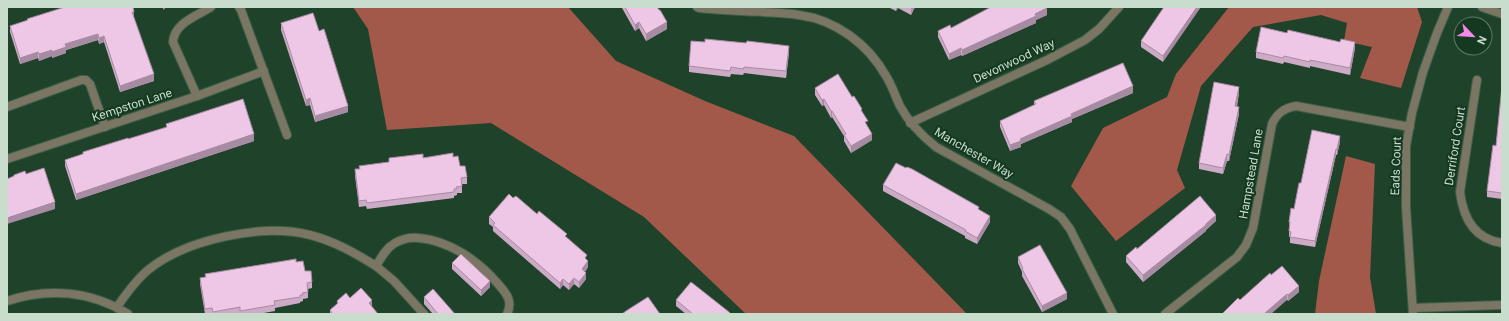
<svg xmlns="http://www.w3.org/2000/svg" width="1509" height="321" font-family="Roboto,sans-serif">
  <rect width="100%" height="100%" fill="#1f432a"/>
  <!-- forest -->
  <path fill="#a3594a" d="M353 7H568L616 61 705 101 794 136 967 314H746L644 217 491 123 387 130 368 29Z
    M1229 7H1417L1422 22 1401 88 1360 78 1372 47 1344 41 1347 23 1321 15 1253 27 1201 86 1177 170 1185 188 1116 241 1071 186 1103 128 1167 97 1176 74Z
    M1346 156 1375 164 1370 277 1376 314H1315L1319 281Z"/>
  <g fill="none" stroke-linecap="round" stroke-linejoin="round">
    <defs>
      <path id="lane" d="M239 7 241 10 287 135
        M197 96 173 42C174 23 197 16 211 7
        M7 107 81 80H86L90 84 105 127"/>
      <path id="street" d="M697 7 699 8C720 10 742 11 763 12 775 13 787 13 799 15 836 20 868 44 886 76 892 85 895 96 900 106 909 123 921 135 936 147L1049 209 1061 217 1070 229 1113 314
        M1482 7 1502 14
        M1477 80 1460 192C1463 217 1474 239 1502 243
        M910 123 1047 60 1085 40 1099 29 1119 7
        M7 159 197 96 264 71
        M7 301C48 287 91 291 128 314
        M117 307C126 294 136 280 148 270 186 239 263 223 310 235 334 241 355 253 376 266
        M1413 308 1502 305
        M424 314 394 281 376 266C381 258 386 248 395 243 402 239 411 237 419 238 450 241 479 261 499 285 507 294 513 302 507 314
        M1165 314 1237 257 1246 245 1253 228 1272 124C1277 113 1284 108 1296 106L1410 127
        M1413 314 1406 207V146L1412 113 1423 72 1437 33 1448 7"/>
    </defs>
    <!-- lane casing -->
    <use href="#lane" stroke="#3e5f47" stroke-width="10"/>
    <!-- street casing -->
    <use href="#street" stroke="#3e5f47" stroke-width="10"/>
    <!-- lane -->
    <use href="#lane" stroke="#7b7564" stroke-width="8"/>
    <!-- street -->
    <use href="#street" stroke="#7b7564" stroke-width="8"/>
  </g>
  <!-- wall -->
  <path fill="#cdabc7" d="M620 7H657L667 29 646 41 639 28 635 31 622 8H620Z
    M888 7H915L911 15 898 8 896 11Z
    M1164 7 1163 62 1141 47V41Z
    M1047 15 1036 20V23L962 56 961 55 949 60 938 37V31L951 28Z
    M134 18 154 81 120 92 104 42 99 44 98 40 66 50V53L52 58V56L39 61 38 58 20 64 10 32V26L27 21V19Z
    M281 23 319 31 348 112 315 122 310 105 306 106 281 30Z
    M1355 48 1350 75 1310 66V68L1284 62 1283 64 1256 58V52Z
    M789 52 786 78 744 73 743 75 731 74 730 77 689 72V66Z
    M1502 86V199L1487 197V191L1496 146Z
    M815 88 852 97 862 112 872 140 851 153 844 141V136L832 117 831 118 824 105 822 106 815 95Z
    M1133 93 1072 119V122L1021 144V147L1010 151 1000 127V121L1034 105V101Z
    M1239 93 1237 107 1239 114 1229 161H1227L1223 174 1199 169V163Z
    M166 124 254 141 76 200 65 166V160L83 154V152L128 139 166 128Z
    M1340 142 1337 155H1336L1315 247 1290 243V237H1289V222L1294 209Z
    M453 157 467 177V184H462V193H457V195L454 196V198L367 209 366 206 359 207 355 176V169H359V166L389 162V158Z
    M883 185 979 210 990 222 977 244 965 238V236L883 191Z
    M513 198 537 214 567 238 587 260 588 267 585 272 586 279 579 288 574 284 569 290 563 285 560 289 493 231V227L489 224V217Z
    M1216 221 1206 230V231L1143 282 1126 262V256L1137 249Z
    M1018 257 1067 299 1042 312 1022 276V272L1018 263Z
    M296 262 312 282V288L308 289V298L303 299V301L300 302V303L275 308V311L258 314H240V313L236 314H205L200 284V278L205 277V274Z
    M452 263 490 287 481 296 452 269Z
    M1271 275 1299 292 1288 301Z
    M424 297 455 314H433L424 304Z
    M350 298 372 306V307L378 314H330V310L337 305V301Z
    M676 300 731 314H686L676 306Z"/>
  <!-- shaded-wall -->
  <path fill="#a78ba2" d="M163 7H167L163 10Z
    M896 7H898L896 11Z
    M912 7H915L911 15V9Z
    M1197 7H1201L1163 62V56Z
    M1047 8V15L1036 20V23L962 56V50Z
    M132 12H134V18H132Z
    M639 22V28L635 31V25Z
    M667 22V29L646 41V34Z
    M98 34V40L66 50V53L52 58V52L65 44Z
    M104 36V42L99 44V38Z
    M1355 42V48L1350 75V68Z
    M789 46V52L786 78V71Z
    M961 48V55L949 60V54Z
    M52 50V56L39 61V54Z
    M38 52V58L20 64V58Z
    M154 74V81L120 92V86Z
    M1133 86V93L1072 119V122L1021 144V147L1010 151V145L1020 139 1071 114Z
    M1239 87V93L1235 113V106Z
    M310 98V105L306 106V100Z
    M824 99V105L822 106V100Z
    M348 106V112L315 122V116Z
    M1239 107V114L1229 161V155Z
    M831 111H832V117L831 118Z
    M254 134V141L76 200V194Z
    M872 134V140L851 153V146Z
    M1340 136V142L1337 155V149Z
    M1336 149V155L1315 247V241Z
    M1227 154V161L1223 174V168Z
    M55 202V209L7 224V218Z
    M1216 215V221L1206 230V231L1143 282V275Z
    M990 216V222L977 244V238Z
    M588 261V267L582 275V269Z
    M586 273V279L579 288V282Z
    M574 278V284L569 290V284Z
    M563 279V285L560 289V283Z
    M490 281V287L481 296V290Z
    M1299 286V292L1288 301V295Z
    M1067 293V299L1042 312V306Z
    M1287 294V300L1271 314H1264Z
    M372 300V306L369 309V303Z"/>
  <!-- building -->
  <path fill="#eec7e7" stroke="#a78ba2" d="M65 7H133L134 12H132L154 74 120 86 104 36 99 38 98 34 65 44 66 47 52 52V50L39 54 38 52 20 58 10 26 28 20 27 19Z
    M625 7H657L659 10H660L667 22 646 34 639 22 635 25Z
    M991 7H1046L1047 8 1035 14 1036 16 962 50 961 48 949 54 938 31 950 25 951 28Z
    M1164 7H1197L1163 56 1141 41Z
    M313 13 319 31 324 29 348 106 315 116 310 98 306 100 281 23Z
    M1261 27 1287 33 1288 30 1340 42 1341 39 1355 42 1350 68 1310 60V62L1284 56 1283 58 1256 52Z
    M705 39 746 43 747 41 789 46 786 71 744 67 743 69 731 67 730 71 689 66 691 41 705 42Z
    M1123 63 1133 86 1071 114 1072 116 1020 139 1021 141 1010 145 1000 121 1036 104 1034 101Z
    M838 74 852 97 854 96 862 109 861 110 868 121 865 122 872 134 851 146 844 135 846 134 832 111H831L824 99 822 100 815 88Z
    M1214 82 1239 87 1235 106 1239 107 1229 155 1227 154 1223 168 1199 163Z
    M1502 86V193L1487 191 1493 145 1496 146Z
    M243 99 254 134 76 194 65 160 83 154V152L128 138V139L167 127 166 124Z
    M1312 130 1340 136 1337 149H1336L1315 241 1290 237 1291 232 1289 231 1290 222H1289L1291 208 1294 209 1299 183H1301Z
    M453 153V157L458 156 460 166H465L467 177 461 178 462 186 456 187 457 189H454V192L367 203 366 200 359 201 355 169H360L359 166 389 162V158L423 154V158Z
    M896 163 906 168 907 167 912 169 979 207 978 209 990 216 977 238 965 231 966 230 883 185Z
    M44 168 55 202 7 218V179L14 176V175L25 171 26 174Z
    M509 194 513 198 516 196 537 214 539 211 567 234 565 236 587 255 585 258 588 261 582 269 586 273 579 282 574 278 569 284 563 279 560 283 493 225 495 223 489 217Z
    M1200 196 1216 215 1206 224V225L1143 275 1126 256 1136 247 1137 249Z
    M1040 245 1067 293 1042 306 1022 269H1023L1018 257Z
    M461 254 490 281 481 290 452 263Z
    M296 259V262L303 261 305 271H311L312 282 307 283 308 292 302 293 303 295H300V297L274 301 275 305 240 311V307L213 312 212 308 205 309 200 278 206 277 205 274Z
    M1282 266 1299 286 1288 295 1287 294 1264 314H1222L1238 298 1240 300 1270 273 1271 275Z
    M691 282 729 312 731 314H693L676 300Z
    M361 288 372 300 369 303 378 314H333L330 310 338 303 337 301 346 293 350 298Z
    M433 289 455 314H438L424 297Z
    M648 297 660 314H622L626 311Z"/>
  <g text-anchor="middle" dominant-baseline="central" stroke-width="4" stroke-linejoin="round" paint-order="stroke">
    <!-- street labels -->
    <g font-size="12" fill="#c9ddcd" stroke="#143820">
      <text transform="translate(1014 61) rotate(-25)">Devonwood Way</text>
      <text transform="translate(132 105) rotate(-18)">Kempston Lane</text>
      <text transform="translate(1455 146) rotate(-81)">Derriford Court</text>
      <text transform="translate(974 153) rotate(30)">Manchester Way</text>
      <text transform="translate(1396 166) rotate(-88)">Eads Court</text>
      <text transform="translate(1251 174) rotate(-80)">Hampstead Lane</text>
    </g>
  </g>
  <!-- border -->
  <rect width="1509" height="321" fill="none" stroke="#c9ddcd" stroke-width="16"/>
  <!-- north arrow -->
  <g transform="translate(1473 36) rotate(115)"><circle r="19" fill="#143820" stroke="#5c7a65"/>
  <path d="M0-3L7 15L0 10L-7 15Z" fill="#f888ea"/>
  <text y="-6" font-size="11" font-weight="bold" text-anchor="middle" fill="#c9ddcd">N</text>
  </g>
</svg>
